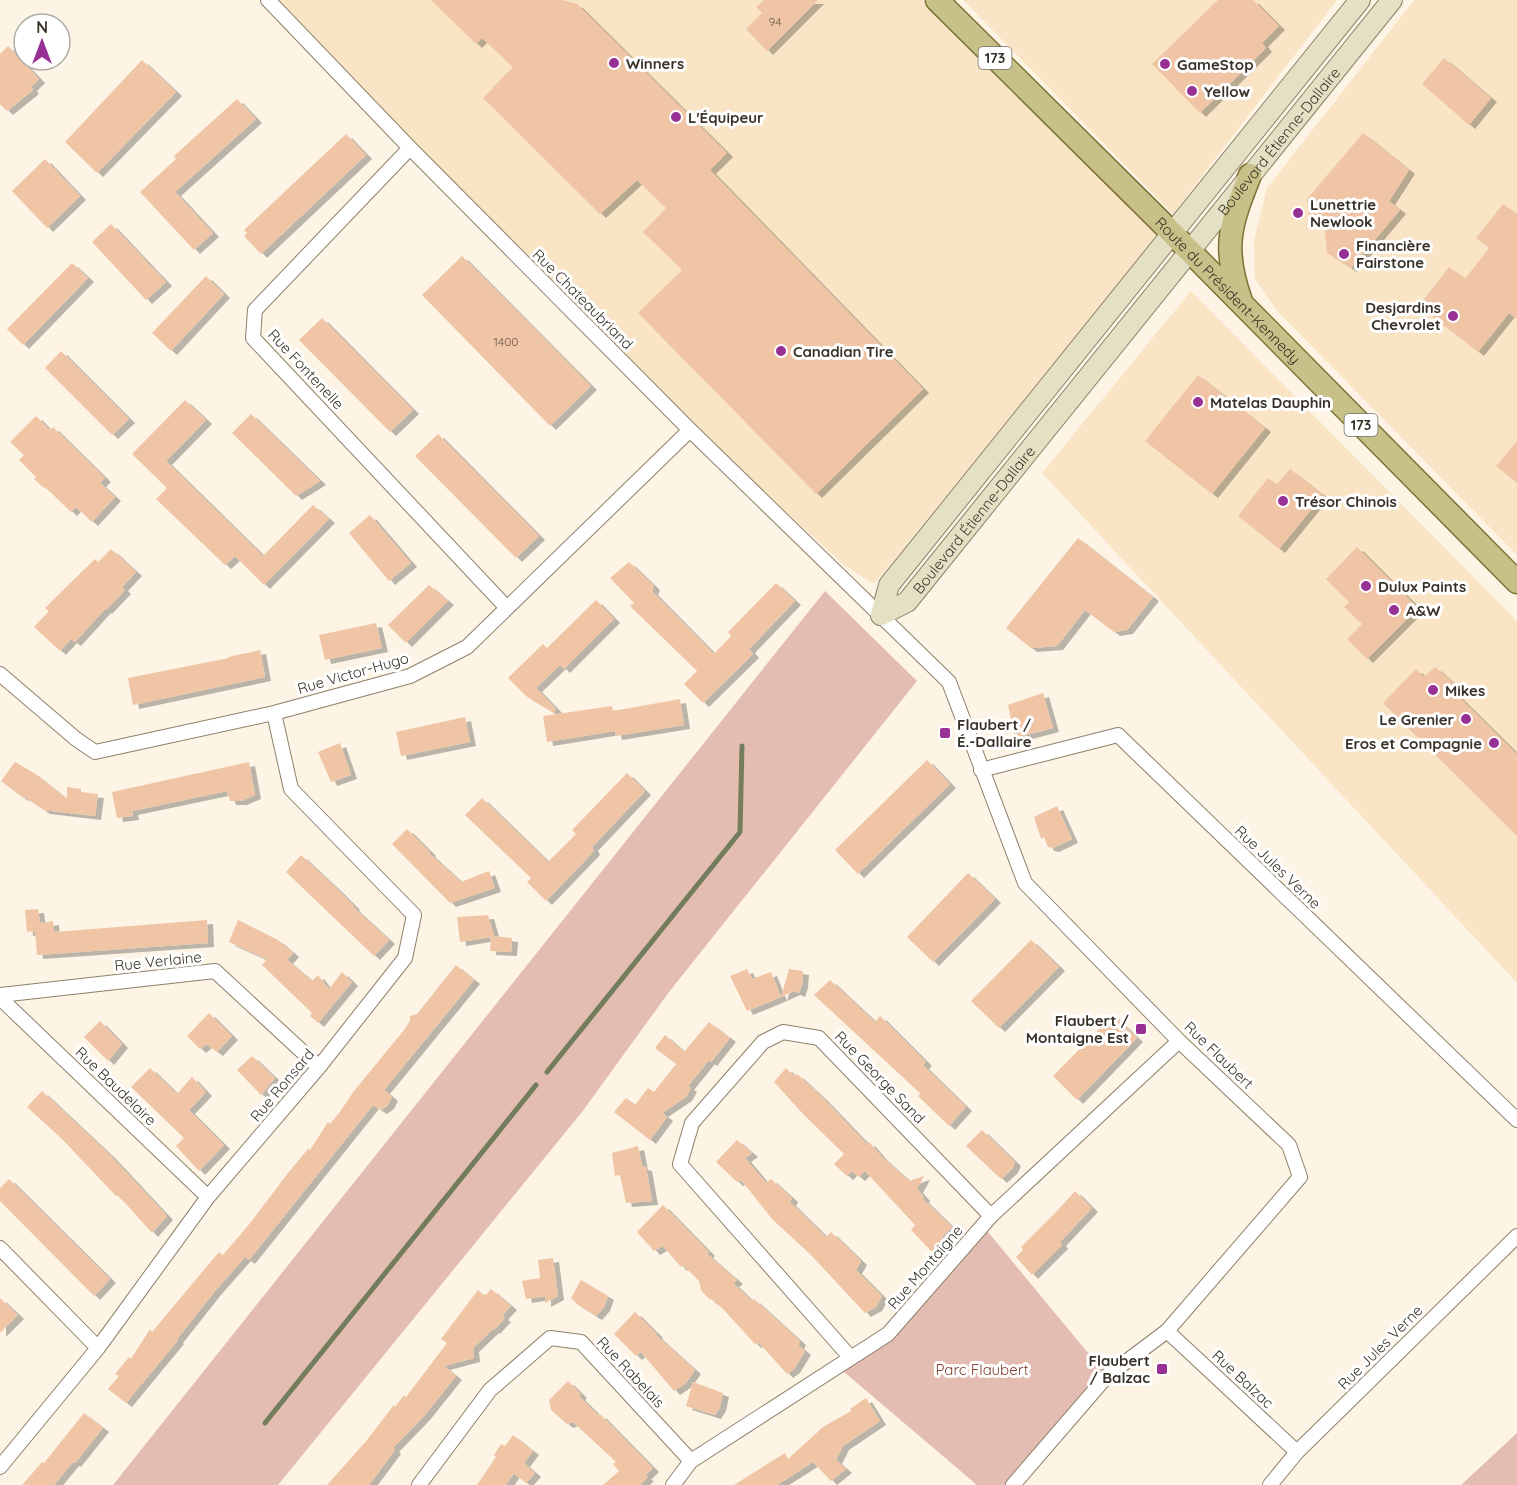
<svg xmlns="http://www.w3.org/2000/svg" width="1517" height="1485" font-family="Quicksand,sans-serif">
  <defs>
    <filter id="shadow"><feDropShadow dx="6" dy="4" stdDeviation="0" flood-color="#0004"/></filter>
  </defs>
  <rect width="100%" height="100%" fill="#fdf4e5"/>
  <!-- built -->
  <path fill="#f9e5c5" d="M268 0H923L1158 237 874 584 844 565 712 444Z
    M963 0H1337L1173 214Z
    M1414 0H1517V555L1277 311 1255 279 1254 240 1267 188Z
    M1191 291 1517 621V983L1042 473Z"/>
  <!-- green -->
  <path fill="#e4bdb2" d="M825 591 917 681 669 992 582 1112 278 1485H113Z
    M983 1226 1107 1376 1013 1485H977L837 1366 888 1333Z
    M1517 1433V1485H1461Z"/>
  <g fill="none" stroke-linecap="round" stroke-linejoin="round">
    <!-- stream -->
    <path stroke="#737d5b" stroke-width="5" d="M547 1072 740 832 742 746
      M265 1423 536 1085"/>
  </g>
  <!-- building -->
  <path fill="#f0c5a5" filter="url(#shadow)" d="M431 0H562L577 4 727 153 710 170 923 389 816 494 638 313 682 270 643 232 666 208 637 180 600 214 483 98 513 67 482 38 476 44Z
    M764 0H818L767 51 746 29 762 13 756 7Z
    M1218 0H1253L1279 26 1262 43 1266 48 1200 113 1152 64Z
    M8 46 39 79 31 87 33 90 7 111 0 104V54Z
    M1444 58 1491 98 1469 125 1422 84Z
    M142 60 176 92 97 173 65 142Z
    M237 99 256 119 175 192 213 233 194 250 140 192 176 159 174 156Z
    M1363 133 1409 170 1389 201 1400 210 1351 268 1327 253 1325 230 1309 217 1307 199Z
    M346 134 366 155 261 254 244 236 247 233 244 230Z
    M45 159 80 196 47 228 12 191Z
    M1503 204 1517 215V319L1509 313 1478 352 1419 306 1449 267 1465 279 1489 248 1476 238Z
    M111 224 166 282 146 300 92 242Z
    M462 256 591 386 550 426 422 295Z
    M72 263 88 278 23 345 7 329Z
    M206 276 224 294 171 351 152 333Z
    M322 318 413 410 390 432 299 340Z
    M61 351 129 419 112 435 45 368Z
    M1198 375 1265 428 1212 494 1145 441Z
    M185 400 206 420 166 461 263 556 313 505 329 519 264 585 235 556 225 565 156 499 167 488 132 454Z
    M251 414 320 481 296 496 232 433Z
    M36 416 50 430 53 427 105 478 100 483 115 497 92 522 76 507 71 512 45 487 44 488 34 479 36 477 19 460 24 455 10 442Z
    M438 434 539 536 516 558 415 456Z
    M1517 441V483L1496 466Z
    M1290 469 1323 495 1279 549 1238 516 1268 478 1277 484Z
    M370 515 411 563 389 581 349 533Z
    M1078 538 1153 597 1127 630 1114 632 1085 610 1057 646 1031 648 1006 628Z
    M1357 547 1418 608 1367 659 1347 639 1362 624 1344 607 1349 602 1326 579Z
    M111 549 136 572 122 587 125 590 106 610 105 609 75 642 71 639 60 651 34 627 49 611 45 608 56 597 95 559 98 562Z
    M629 562 654 586 652 591 714 654 731 636 728 632 776 583 795 601 749 649 753 654 703 703 684 684 697 671 630 606 634 603 610 578Z
    M429 585 448 601 406 643 388 625Z
    M596 600 614 619 564 669 560 665 536 688 556 709 554 713 526 696 508 678 543 644 547 648Z
    M376 623 382 648 325 660 319 635Z
    M260 650 265 677 133 705 128 678 229 658 228 657Z
    M1435 667 1458 687 1454 692 1517 754V836L1383 703 1416 669 1424 677Z
    M1043 693 1053 728 1015 738 1008 705Z
    M680 699 684 725 616 736 615 731 547 742 543 716 612 706 613 711Z
    M465 717 470 742 401 756 396 732Z
    M340 743 351 775 331 782 318 752Z
    M927 760 950 784 858 874 835 850Z
    M15 762 34 773 67 799V787L81 789V792L98 794 95 816 44 810 23 796 22 797 1 781Z
    M249 762 255 795 241 801H230L227 791 132 811 133 816 117 818 112 792Z
    M627 773 645 791 592 847 594 851 546 901 527 882 531 878 465 815 482 798 548 862 576 834 572 830Z
    M1057 806 1072 839 1053 848 1048 847 1044 837 1041 839 1034 817Z
    M407 829 430 852 429 853 461 882 489 871 495 888 450 903 392 844Z
    M301 855 336 888 354 906 353 907 389 940 374 956 286 872Z
    M968 873 995 899 933 962 907 937Z
    M38 909 40 923 53 921 54 932 207 920 208 943 37 955 35 931 27 932 25 910Z
    M488 915 494 936 512 938 511 952 490 951 491 937 460 942 457 917Z
    M238 920 278 940 293 953 287 960 312 981 318 975 329 989 342 972 352 982 318 1023 310 1016 312 1013 262 965 267 959 229 942Z
    M1031 940 1059 967 999 1028 971 1001Z
    M456 965 474 980 384 1090 392 1097 388 1105 381 1110 373 1105 249 1260 245 1257 215 1291 177 1339 178 1340 126 1403 108 1389 119 1376 115 1374 129 1357 131 1359 150 1329 152 1332 219 1252 223 1255 251 1222 288 1173 308 1149 310 1150 328 1122 330 1124 339 1113 354 1091 404 1030 410 1021V1016L417 1014Z
    M747 969 752 979 771 972 781 997 747 1011 730 976Z
    M789 969 803 971 802 984 799 993 794 991 781 997Z
    M830 980 875 1022 880 1016 926 1062 923 1065 966 1107 949 1126 918 1096 921 1094 814 995Z
    M209 1013 232 1036 217 1052 206 1044 200 1049 187 1036Z
    M1113 1015 1137 1038 1077 1100 1053 1076Z
    M100 1021 122 1044 108 1061 84 1037Z
    M709 1022 730 1038 711 1062 709 1060 688 1086 691 1088 686 1097 662 1113 667 1117 650 1140 614 1112 626 1098 635 1105 648 1088 654 1092 676 1064 655 1048 665 1035 684 1052Z
    M252 1056 275 1078 261 1095 237 1070Z
    M150 1068 177 1094 192 1077 206 1092 189 1110 224 1145 199 1171 176 1146 184 1138 131 1087Z
    M786 1068 794 1076 797 1074 822 1097 867 1144 869 1142 882 1157 909 1181 924 1176 917 1189 924 1197 923 1199 952 1227 942 1237 944 1240 932 1252 911 1230 915 1225 865 1171 859 1177 852 1171 847 1176 834 1164 844 1154 803 1114 774 1082Z
    M42 1091 110 1155 167 1216 152 1233 118 1195 117 1197 62 1139 27 1107Z
    M982 1130 1015 1162 1012 1169 1001 1179 966 1146Z
    M737 1140 752 1153 745 1158 766 1183 771 1179 792 1198 790 1202 826 1237 831 1232 861 1261 856 1270 882 1296 876 1307 865 1313 810 1254 773 1220 741 1180 737 1182 716 1162Z
    M638 1146 642 1166 646 1167 652 1201 626 1203 620 1175 615 1176 612 1153Z
    M9 1179 110 1279 94 1296 0 1201V1188Z
    M1075 1191 1092 1208 1060 1242 1062 1245 1032 1275 1016 1257 1023 1250 1021 1247 1058 1210Z
    M663 1205 709 1252 707 1254 737 1280 733 1283 752 1301 754 1299 800 1341 798 1345 805 1351 794 1369 787 1374 759 1343 755 1344 723 1309 711 1299 710 1300 701 1290 699 1281 683 1265 681 1267 663 1246 654 1251 637 1232Z
    M553 1258 558 1296 545 1303V1296L526 1299 522 1281 540 1278 538 1260Z
    M581 1280 608 1296 604 1307 596 1316 578 1305 571 1298Z
    M491 1289 511 1306 502 1316 505 1318 494 1330 493 1329 473 1348 474 1358 444 1366 456 1376 424 1416 393 1448 395 1450 369 1485H327L367 1440 394 1405 395 1407 404 1395 406 1397 447 1343 441 1339 478 1290 485 1296Z
    M0 1298 18 1315 0 1333Z
    M635 1312 657 1334 656 1335 695 1370 686 1383 674 1391 641 1352 636 1356 614 1334Z
    M568 1381 581 1394 579 1396 599 1416 600 1414 653 1468 645 1476 648 1477 640 1485H603L619 1471 613 1464 616 1462 573 1422 567 1424 551 1410 549 1400Z
    M693 1382 723 1393 720 1407 715 1415 686 1406Z
    M866 1398 880 1421 843 1446 836 1460 846 1469 831 1481 813 1462 777 1485H734L785 1453 788 1459 823 1427 851 1411 850 1409Z
    M84 1413 103 1428 75 1463 73 1462 54 1485H22L42 1462 44 1463Z
    M513 1435 533 1451 524 1463 535 1473 526 1483 514 1473 506 1485H477L496 1457 494 1455 501 1444 505 1446Z"/>
  <g fill="none" stroke-linecap="round" stroke-linejoin="round">
    <defs>
      <path id="street" d="M268 0 410 148 690 430 949 682 1025 883 1179 1041 1289 1145 1300 1177 1167 1331 1107 1376 1013 1485
        M410 148 255 310 253 338 507 608
        M0 674 76 739 95 752 274 713 410 676 467 647 690 430
        M981 770 1118 735 1517 1120
        M0 995 215 971 319 1067
        M0 998 208 1197
        M0 1248 98 1348
        M1167 1331 1297 1452
        M850 1357 680 1164 692 1123 763 1042 783 1032 819 1038 991 1216
        M0 1467 98 1348 208 1197 319 1067 405 958 414 915 291 789 274 713
        M419 1485 490 1390 550 1338 581 1342 691 1461
        M673 1485 691 1461 888 1334 991 1216 1179 1041
        M1270 1485 1297 1452 1517 1236"/>
      <g id="secondary">
        <path id="s1" d="M881 615 907 602 1392 0"/>
        <path d="M881 615 889 585 1360 0"/>
      </g>
      <g id="primary">
        <path id="s2" d="M937 0 1160 221 1517 582"/>
        <path d="M1241 301C1222 248 1230 225 1250 175"/>
      </g>
    </defs>
    <!-- street casing -->
    <use href="#street" stroke="#8e806a" stroke-width="16"/>
    <!-- secondary casing -->
    <use href="#secondary" stroke="#8e806a" stroke-width="22"/>
    <!-- primary casing -->
    <use href="#primary" stroke="#7d7434" stroke-width="25"/>
    <!-- street -->
    <use href="#street" stroke="#fff" stroke-width="14"/>
    <!-- secondary -->
    <use href="#secondary" stroke="#e3e0c4" stroke-width="20"/>
    <!-- primary -->
    <use href="#primary" stroke="#c7c189" stroke-width="22"/>
  </g>
  <!-- markers -->
  <g fill="#983195" stroke="#fff" stroke-width="2">
    <circle cx="614" cy="63" r="6"/>
    <circle cx="1165" cy="64" r="6"/>
    <circle cx="1192" cy="91" r="6"/>
    <circle cx="676" cy="117" r="6"/>
    <circle cx="1298" cy="213" r="6"/>
    <circle cx="1344" cy="254" r="6"/>
    <circle cx="1453" cy="316" r="6"/>
    <circle cx="781" cy="351" r="6"/>
    <circle cx="1198" cy="402" r="6"/>
    <circle cx="1283" cy="501" r="6"/>
    <circle cx="1366" cy="586" r="6"/>
    <circle cx="1394" cy="610" r="6"/>
    <circle cx="1433" cy="690" r="6"/>
    <circle cx="1466" cy="719" r="6"/>
    <rect x="939" y="727" width="12" height="12" rx="3"/>
    <circle cx="1494" cy="743" r="6"/>
    <rect x="1135" y="1023" width="12" height="12" rx="3"/>
    <rect x="1156" y="1363" width="12" height="12" rx="3"/>
  </g>
  <g text-anchor="middle" dominant-baseline="central" stroke-width="6" stroke-linejoin="round" paint-order="stroke">
    <!-- number labels -->
    <g font-size="12" fill="#665747">
      <text x="775" y="21">94</text>
      <text x="506" y="341">1400</text>
    </g>
    <!-- shield labels -->
    <g fill="#fff" stroke="#747068" stroke-width="1.5">
      <rect x="978.5" y="47" width="33" height="22" rx="4.5"/>
      <rect x="1344.5" y="414" width="33" height="22" rx="4.5"/>
    </g>
    <g font-size="14" font-weight="bold" fill="#383228">
      <text x="995" y="58">173</text>
      <text x="1361" y="425">173</text>
    </g>
    <!-- poi labels -->
    <g font-size="15" font-weight="bold" fill="#383228" stroke="#fff" text-anchor="start">
      <text x="626" y="63">Winners</text>
      <text x="1177" y="64">GameStop</text>
      <text x="1204" y="91">Yellow</text>
      <text x="688" y="117">L'Équipeur</text>
      <text x="1310" y="204">Lunettrie<tspan x="1310" dy="17">Newlook</tspan></text>
      <text x="1356" y="245">Financière<tspan x="1356" dy="17">Fairstone</tspan></text>
      <text x="1441" y="307" text-anchor="end">Desjardins<tspan x="1441" dy="17">Chevrolet</tspan></text>
      <text x="793" y="351">Canadian Tire</text>
      <text x="1210" y="402">Matelas Dauphin</text>
      <text x="1295" y="501">Trésor Chinois</text>
      <text x="1378" y="586">Dulux Paints</text>
      <text x="1406" y="610">A&amp;W</text>
      <text x="1445" y="690">Mikes</text>
      <text x="1454" y="719" text-anchor="end">Le Grenier</text>
      <text x="957" y="724">Flaubert /<tspan x="957" dy="17">É.-Dallaire</tspan></text>
      <text x="1482" y="743" text-anchor="end">Eros et Compagnie</text>
      <text x="1129" y="1020" text-anchor="end">Flaubert /<tspan x="1129" dy="17">Montaigne Est</tspan></text>
      <text x="1150" y="1360" text-anchor="end">Flaubert<tspan x="1150" dy="17">/ Balzac</tspan></text>
    </g>
    <!-- street labels -->
    <g font-size="15" fill="#383228" stroke="#fff">
      <text stroke="none"><textPath href="#s1" startOffset="621">Boulevard Étienne-Dallaire</textPath></text>
      <text stroke="none"><textPath href="#s2" startOffset="411">Route du Président-Kennedy</textPath></text>
      <text transform="translate(583 299) rotate(45)">Rue Chateaubriand</text>
      <text transform="translate(306 369) rotate(47)">Rue Fontenelle</text>
      <text stroke="none"><textPath href="#s1" startOffset="135">Boulevard Étienne-Dallaire</textPath></text>
      <text transform="translate(353 673) rotate(-16)">Rue Victor-Hugo</text>
      <text transform="translate(1278 867) rotate(44)">Rue Jules Verne</text>
      <text transform="translate(158 961) rotate(-6)">Rue Verlaine</text>
      <text transform="translate(1219 1055) rotate(44)">Rue Flaubert</text>
      <text transform="translate(880 1077) rotate(46)">Rue George Sand</text>
      <text transform="translate(282 1085) rotate(-50)">Rue Ronsard</text>
      <text transform="translate(116 1086) rotate(44)">Rue Baudelaire</text>
      <text transform="translate(925 1267) rotate(-49)">Rue Montaigne</text>
      <text transform="translate(1380 1347) rotate(-45)">Rue Jules Verne</text>
      <text transform="translate(631 1372) rotate(47)">Rue Rabelais</text>
      <text transform="translate(1243 1379) rotate(43)">Rue Balzac</text>
    </g>
    <!-- park labels -->
    <g font-size="15" fill="#81402e" stroke="#fff">
      <text x="982" y="1369">Parc Flaubert</text>
    </g>
  </g>
  <!-- north arrow -->
  <g transform="translate(42 42)"><circle r="28" fill="#ffffff" stroke="#afada9" stroke-width="1.5"/>
  <path d="M0-4.5L10 22L0 15L-10 22Z" fill="#983195"/>
  <text y="-9" font-size="16" font-weight="bold" text-anchor="middle" fill="#383228">N</text>
  </g>
</svg>
